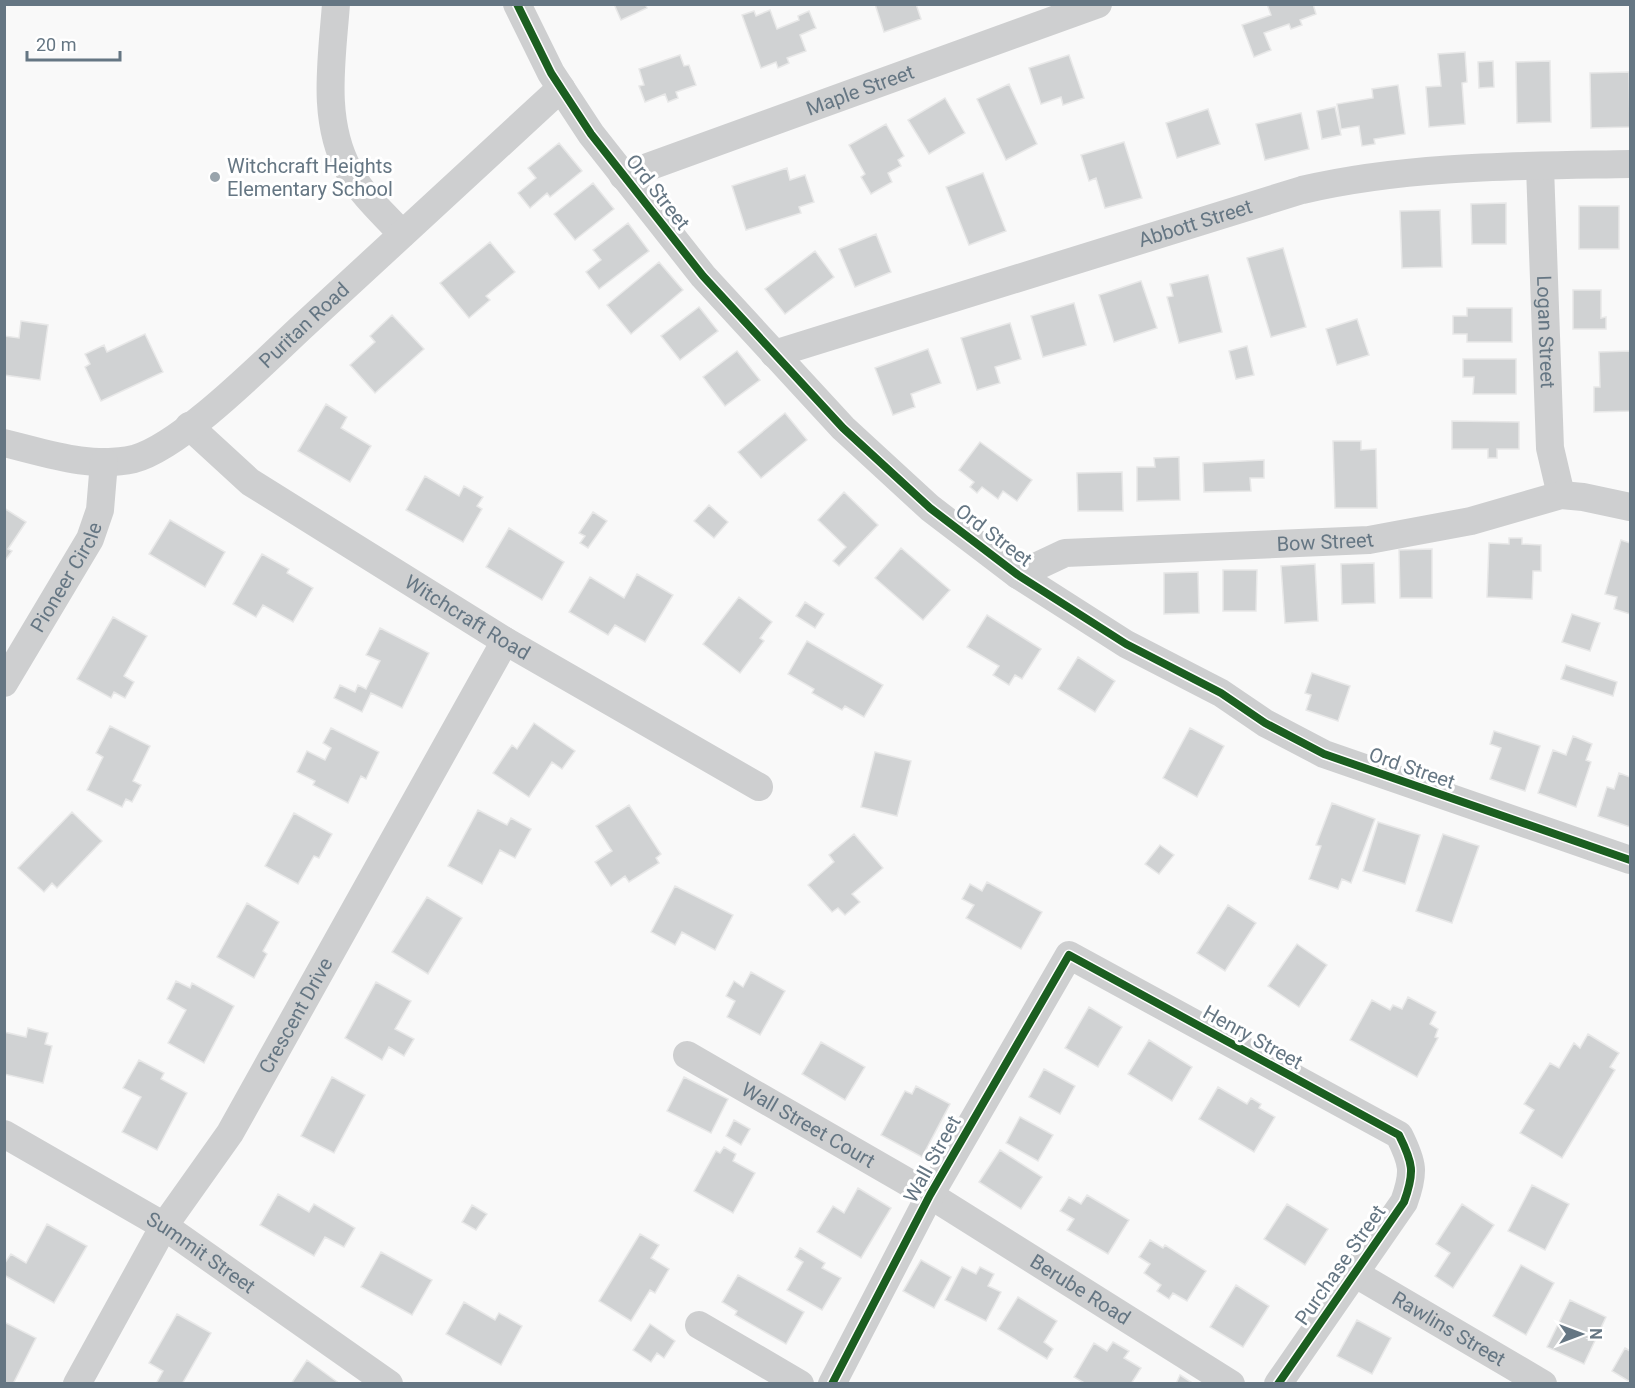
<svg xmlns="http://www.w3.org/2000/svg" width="1635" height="1388" font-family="Roboto,sans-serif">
  <rect width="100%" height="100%" fill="#f9f9f9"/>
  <!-- building -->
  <path fill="#d0d2d3" stroke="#e8e8e8" stroke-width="1.5" d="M614 4H645L647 8 621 20Z
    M875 4H916L921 19 884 32Z
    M1267 4H1313L1316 14 1300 20 1302 25 1291 29 1289 24 1264 33 1271 50 1254 57 1242 25 1271 15Z
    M770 10 777 29 799 20 798 16 809 11 816 28 800 35 806 51 787 58 789 63 778 68 776 62 761 68 742 15 754 11 756 16Z
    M1465 52 1467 82 1462 83 1465 124 1429 127 1426 87 1441 86 1438 54Z
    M680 55 684 66 689 65 696 85 676 92 678 98 668 102 665 94 645 102 639 86 644 85 639 69Z
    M1069 55 1084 98 1063 105 1061 97 1041 104 1029 68Z
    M1493 61 1494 87 1479 88 1478 62Z
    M1550 61 1551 122 1517 123 1516 62Z
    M1629 72 1630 127 1591 128 1590 73Z
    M1009 84 1037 144 1006 160 977 99Z
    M1398 85 1405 134 1374 139 1375 144 1362 146 1359 126 1341 129 1337 104 1373 98 1372 89Z
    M945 98 965 133 929 154 908 120Z
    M1335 107 1341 135 1322 139 1317 111Z
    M1208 109 1220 144 1177 158 1166 123Z
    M1301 113 1309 149 1265 160 1256 124Z
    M886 124 904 156 898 160 901 166 888 173 892 182 871 194 861 177 865 174 849 145Z
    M1124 142 1142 198 1105 208 1096 178 1089 181 1081 155Z
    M559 143 582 171 550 197 547 193 530 208 518 193 536 178 528 168Z
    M787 168 790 180 805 175 814 202 799 207 801 213 746 230 732 186Z
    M983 173 1006 231 969 245 946 187Z
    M593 183 614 209 575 240 554 214Z
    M1506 203V244H1472L1471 204Z
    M1579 206H1619V249H1579Z
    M1440 210 1442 267 1402 268 1400 211Z
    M628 223 649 251 599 289 586 272 601 260 593 250Z
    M876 234 891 272 855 287 839 249Z
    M490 242 515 272 486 296 490 300 469 318 440 283Z
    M1283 248 1306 327 1271 337 1247 258Z
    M815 251 834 277 785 314 765 289Z
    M659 262 683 290 631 334 607 305Z
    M1208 275 1222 332 1179 343 1167 297 1173 296 1170 284Z
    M1141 281 1157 328 1114 342 1099 295Z
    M1573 290H1601V318L1606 317V329H1573Z
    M1074 303 1086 345 1043 357 1031 316Z
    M699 307 718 331 680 360 661 336Z
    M1467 308H1512V342H1467V334H1453V316H1467Z
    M392 315 424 349 375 393 350 365 375 342 370 336Z
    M1357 319 1369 355 1337 365 1326 329Z
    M21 321 48 325 40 380 4 375V336L19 338Z
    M1010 323 1021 359 995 367 1000 383 977 390 961 338Z
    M145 334 163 372 101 401 85 367 90 364 85 354 104 345 107 352Z
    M1247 346 1254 375 1236 379 1229 351Z
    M928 349 941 383 911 394 915 407 893 415 875 368Z
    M737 351 760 380 725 406 703 377Z
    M1630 351V411L1594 412V387H1600L1599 352Z
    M1463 359H1516V394H1473L1474 377H1463Z
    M326 404 347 417 341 428 371 446 350 482 298 451Z
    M785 413 807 440 761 478 738 452Z
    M1452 421 1519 422V449H1497V458H1488V449H1452Z
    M1333 441H1361V450L1376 449 1377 508H1335Z
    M980 442 1032 480 1017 501 1003 491 998 499 982 487 977 493 970 487 974 482 959 470Z
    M1179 457 1180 500 1137 501V467H1155L1154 458Z
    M1264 460V478H1250L1251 491 1204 492 1203 463Z
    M1122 472 1123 511H1078L1077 473Z
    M425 476 459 496 464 486 483 497 477 506 482 509 463 542 406 510Z
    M844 492 878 525 839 566 833 561 846 547 818 520Z
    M709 505 728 522 714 538 694 521Z
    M4 508 26 522 8 549 12 551 4 562Z
    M593 512 607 521 588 548 580 543 585 536 579 533Z
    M170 520 225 552 205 587 149 554Z
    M509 528 564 562 542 600 486 567Z
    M1509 538H1522V544L1541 545V571H1533L1532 599 1487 597 1489 543 1509 544Z
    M1621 540 1630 543V614L1614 609 1617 597 1605 594Z
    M901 548 950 590 923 620 875 578Z
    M1432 549V598H1400L1399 550Z
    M262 554 289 569 287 573 313 588 293 622 263 605 256 617 233 604Z
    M1374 563 1375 603 1342 604 1341 564Z
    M1315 564 1318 621 1285 623 1281 566Z
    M1223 570H1257L1256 611H1223Z
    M1198 572 1199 613 1164 614V573Z
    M637 574 673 595 645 642 615 625 608 635 569 612 590 577 624 598Z
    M739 597 772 622 760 638 764 641 740 673 703 644Z
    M805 602 824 614 815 628 796 616Z
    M1572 614 1600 623 1590 651 1562 642Z
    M987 615 1041 649 1022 679 1015 675 1009 685 993 675 999 666 967 647Z
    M113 617 147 636 124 676 134 682 125 698 114 692 111 698 77 679Z
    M380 628 429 653 402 708 371 693 362 712 334 698 340 685 355 692 358 685 366 689 380 661 366 655Z
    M807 641 883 685 864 717 845 706 842 710 812 693 814 689 788 674Z
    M1078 657 1115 681 1095 712 1058 689Z
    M1566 665 1617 682 1613 696 1561 679Z
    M1312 673 1350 686 1338 721 1306 710 1311 695 1305 693Z
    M534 723 575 751 562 769 552 762 529 797 493 773 512 745 517 749Z
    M110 726 150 746 133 781 141 785 132 802 126 799 122 807 87 790 103 757 96 753Z
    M331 728 379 752 366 779 361 776 348 803 313 785 315 781 297 772 307 751 325 760 331 748 323 743Z
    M1190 728 1224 746 1197 797 1163 778Z
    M1494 731 1540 746 1525 791 1490 779 1501 748 1490 744Z
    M1573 736 1592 744 1586 760 1591 762 1576 807 1538 793 1553 750 1566 755Z
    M875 752 911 761 897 816 861 807Z
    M1619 773 1630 777V827L1598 816 1607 787 1614 789Z
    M1332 803 1375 819 1351 883 1342 879 1338 889 1309 879 1321 846 1316 845Z
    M629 805 661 854 656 858 659 863 629 882 625 876 611 886 595 862 612 851 596 826Z
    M478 810 507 825 511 818 531 829 515 858 500 850 482 884 448 866Z
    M72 812 102 841 57 888 52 883 44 892 18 868Z
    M294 813 332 834 319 858 314 856 298 884 265 866Z
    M1378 822 1420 835 1405 884 1363 871Z
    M854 834 883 868 852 894 860 902 845 915 838 908 832 912 808 885 834 862 829 855Z
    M1443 834 1479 846 1452 923 1416 911Z
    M1160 845 1174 855 1159 874 1145 864Z
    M987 882 1042 912 1021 949 966 918 974 905 962 899 970 884 982 891Z
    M675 886 733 915 715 950 682 932 675 945 651 932Z
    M427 897 462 918 428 974 392 952Z
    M247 903 279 922 263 951 267 954 254 978 217 957Z
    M1228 905 1256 923 1225 971 1197 953Z
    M1297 944 1327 965 1299 1007 1268 986Z
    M751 972 785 991 760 1035 727 1017 735 1001 726 996 734 981 743 987Z
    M176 981 190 988 192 983 234 1006 204 1063 168 1043 186 1010 167 999Z
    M376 982 411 1001 395 1029 414 1039 404 1056 389 1047 382 1060 345 1038Z
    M1408 997 1436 1012 1430 1024 1438 1029 1435 1037 1438 1038 1417 1077 1350 1040 1372 1000 1390 1010 1393 1005 1402 1009Z
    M1089 1007 1122 1027 1098 1067 1065 1048Z
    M28 1028 48 1033 45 1044 52 1046 43 1083 4 1074V1032L26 1037Z
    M1588 1034 1619 1053 1610 1067 1615 1070 1562 1158 1520 1133 1534 1110 1524 1104 1550 1063 1559 1068 1574 1043 1580 1048Z
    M1149 1040 1192 1067 1172 1101 1128 1074Z
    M821 1042 865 1067 845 1100 802 1074Z
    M139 1060 164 1073 161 1079 187 1093 157 1150 122 1132 141 1097 123 1088Z
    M1044 1069 1075 1086 1060 1114 1029 1097Z
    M332 1077 365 1095 334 1153 301 1136Z
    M684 1077 728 1099 711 1133 667 1111Z
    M916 1086 950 1104 922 1157 881 1135 905 1091 912 1094Z
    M1218 1087 1247 1104 1251 1098 1261 1104 1259 1108 1275 1117 1254 1152 1199 1119Z
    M1020 1117 1053 1135 1038 1161 1006 1143Z
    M734 1120 750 1129 741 1145 726 1136Z
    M724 1147 736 1154 733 1161 755 1173 733 1213 694 1191 716 1151 720 1153Z
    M1000 1150 1042 1177 1021 1209 979 1182Z
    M1532 1185 1569 1204 1545 1250 1508 1231Z
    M858 1188 891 1208 861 1258 817 1232 833 1206 844 1213Z
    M278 1194 309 1212 314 1204 355 1228 344 1247 325 1237 314 1256 260 1225Z
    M1087 1195 1129 1220 1108 1254 1067 1230 1074 1219 1060 1211 1069 1197 1081 1204Z
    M1287 1204 1328 1229 1305 1265 1264 1239Z
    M1462 1204 1494 1225 1453 1288 1435 1276 1450 1253 1436 1244Z
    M472 1205 487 1214 476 1230 462 1222Z
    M47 1224 87 1246 54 1303 4 1275V1264L11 1254 26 1263Z
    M640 1234 659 1245 651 1258 669 1269 655 1293 650 1290 631 1321 599 1301Z
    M1150 1240 1163 1248 1165 1245 1206 1271 1187 1301 1173 1293 1169 1299 1157 1291 1161 1285 1144 1273 1150 1264 1139 1257Z
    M800 1248 825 1263 822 1268 841 1278 822 1310 787 1290 803 1262 795 1257Z
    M381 1252 432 1280 412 1315 361 1287Z
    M921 1260 951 1277 934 1308 903 1291Z
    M1521 1265 1554 1283 1526 1335 1493 1316Z
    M962 1267 976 1274 980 1267 994 1274 988 1286 1001 1292 986 1321 945 1300Z
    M738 1275 804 1312 786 1344 735 1315 737 1311 722 1302Z
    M1236 1285 1269 1306 1243 1347 1210 1327Z
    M1018 1297 1057 1321 1044 1342 1053 1349 1047 1359 998 1329Z
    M1570 1300 1606 1317 1584 1364 1547 1347Z
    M464 1302 495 1320 499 1313 522 1326 501 1365 446 1334Z
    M177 1314 211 1333 182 1384H156L163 1371 149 1363Z
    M1357 1320 1391 1338 1372 1374 1337 1356Z
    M4 1322 36 1338 13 1384H4Z
    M650 1324 675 1341 664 1358 657 1353 651 1362 633 1350Z
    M1113 1342 1129 1351 1124 1358 1141 1368 1131 1384H1086L1074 1377 1094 1343 1107 1351Z
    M1625 1348 1630 1351V1382L1612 1371Z
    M307 1360 340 1384H291Z
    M1180 1375 1194 1384H1176Z"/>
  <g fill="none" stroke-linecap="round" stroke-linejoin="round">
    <!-- minor -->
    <g stroke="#cecfd0" stroke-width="28">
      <path d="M336 4C332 59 321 120 349 171 362 195 384 214 402 234"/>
      <path d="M517 4 551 73 591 134 703 276 843 428 930 508 1018 575 1126 644 1221 693 1265 723 1324 754 1630 860"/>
      <path id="s1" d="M1540 167 1550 448 1561 495"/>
      <path id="s2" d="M623 176 1098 4"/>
      <path id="s3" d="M774 354 1302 190C1408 165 1521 166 1630 164"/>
      <path id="s4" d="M189 426 250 482 505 641 759 787"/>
      <path id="s5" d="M4 443C46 453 91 469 134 459 182 446 265 361 304 325 389 246 475 167 561 88"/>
      <path id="s6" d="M1018 575 1065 553 1369 540 1471 521 1561 495 1583 497 1630 507"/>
      <path id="s7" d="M4 683 90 539 100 510 104 462"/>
      <path id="s8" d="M687 1055 930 1195 1231 1384"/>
      <path id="s9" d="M4 1134 164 1226 389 1384"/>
      <path id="s10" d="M1354 1273 1543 1384"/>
      <path d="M699 1325 800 1384"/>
      <path id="s11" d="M77 1384 164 1226 230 1133 505 641"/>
      <path d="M832 1384 930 1195 1069 955 1399 1135C1413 1163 1415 1172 1404 1202L1278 1384"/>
    </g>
    <defs>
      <path id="cycleway" d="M517 4 551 73 591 134 703 276 843 428 930 508 1018 575 1126 644 1221 693 1265 723 1324 754 1630 860
        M832 1384 930 1195 1069 955 1399 1135C1413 1163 1415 1172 1404 1202L1278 1384"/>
    </defs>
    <!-- cycleway casing -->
    <use href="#cycleway" stroke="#fff" stroke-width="11"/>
    <!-- cycleway -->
    <use href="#cycleway" stroke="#1b5e20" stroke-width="8"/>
  </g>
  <!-- markers -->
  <circle fill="#99a4ac" stroke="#fff" stroke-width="2" cx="215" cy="177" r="6"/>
  <g text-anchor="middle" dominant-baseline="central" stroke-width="6" stroke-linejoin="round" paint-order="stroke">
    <!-- street labels -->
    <g font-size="20" fill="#657683" stroke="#fff">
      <text stroke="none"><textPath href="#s2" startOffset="252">Maple Street</textPath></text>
      <text transform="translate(658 192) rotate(52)">Ord Street</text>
      <text stroke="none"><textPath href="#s3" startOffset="441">Abbott Street</textPath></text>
      <text stroke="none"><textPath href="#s5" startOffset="350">Puritan Road</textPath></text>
      <text stroke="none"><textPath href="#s1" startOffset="165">Logan Street</textPath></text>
      <text transform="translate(994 535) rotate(37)">Ord Street</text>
      <text stroke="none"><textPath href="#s6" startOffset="312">Bow Street</textPath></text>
      <text stroke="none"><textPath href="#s7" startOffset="123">Pioneer Circle</textPath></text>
      <text stroke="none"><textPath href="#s4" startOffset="339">Witchcraft Road</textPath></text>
      <text transform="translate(1412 768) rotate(19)">Ord Street</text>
      <text stroke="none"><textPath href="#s11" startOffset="429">Crescent Drive</textPath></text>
      <text transform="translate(1253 1037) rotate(29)">Henry Street</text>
      <text stroke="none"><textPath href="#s8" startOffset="140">Wall Street Court</textPath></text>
      <text transform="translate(932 1159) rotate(-61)">Wall Street</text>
      <text stroke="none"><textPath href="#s9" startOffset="230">Summit Street</textPath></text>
      <text transform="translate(1340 1265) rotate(-55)">Purchase Street</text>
      <text stroke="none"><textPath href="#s8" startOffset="458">Berube Road</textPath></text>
      <text stroke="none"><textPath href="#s10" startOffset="110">Rawlins Street</textPath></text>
    </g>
    <!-- poi labels -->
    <g font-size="20" fill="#657683" stroke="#fff" text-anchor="start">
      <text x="227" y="166">Witchcraft Heights<tspan x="227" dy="23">Elementary School</tspan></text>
    </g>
  </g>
  <!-- border -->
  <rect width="1635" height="1388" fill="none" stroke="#657683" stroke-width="12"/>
  <!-- north arrow -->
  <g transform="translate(1581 1334) rotate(90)" stroke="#ffffff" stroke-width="4.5" paint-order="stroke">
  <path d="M0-4.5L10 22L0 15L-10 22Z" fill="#657683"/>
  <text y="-9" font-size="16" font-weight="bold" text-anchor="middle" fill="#657683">N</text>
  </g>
  <!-- scale -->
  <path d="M27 51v9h93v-9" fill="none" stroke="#657683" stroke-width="3"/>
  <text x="36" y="51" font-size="18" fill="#657683" stroke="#ffffff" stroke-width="4.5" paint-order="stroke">20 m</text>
</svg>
